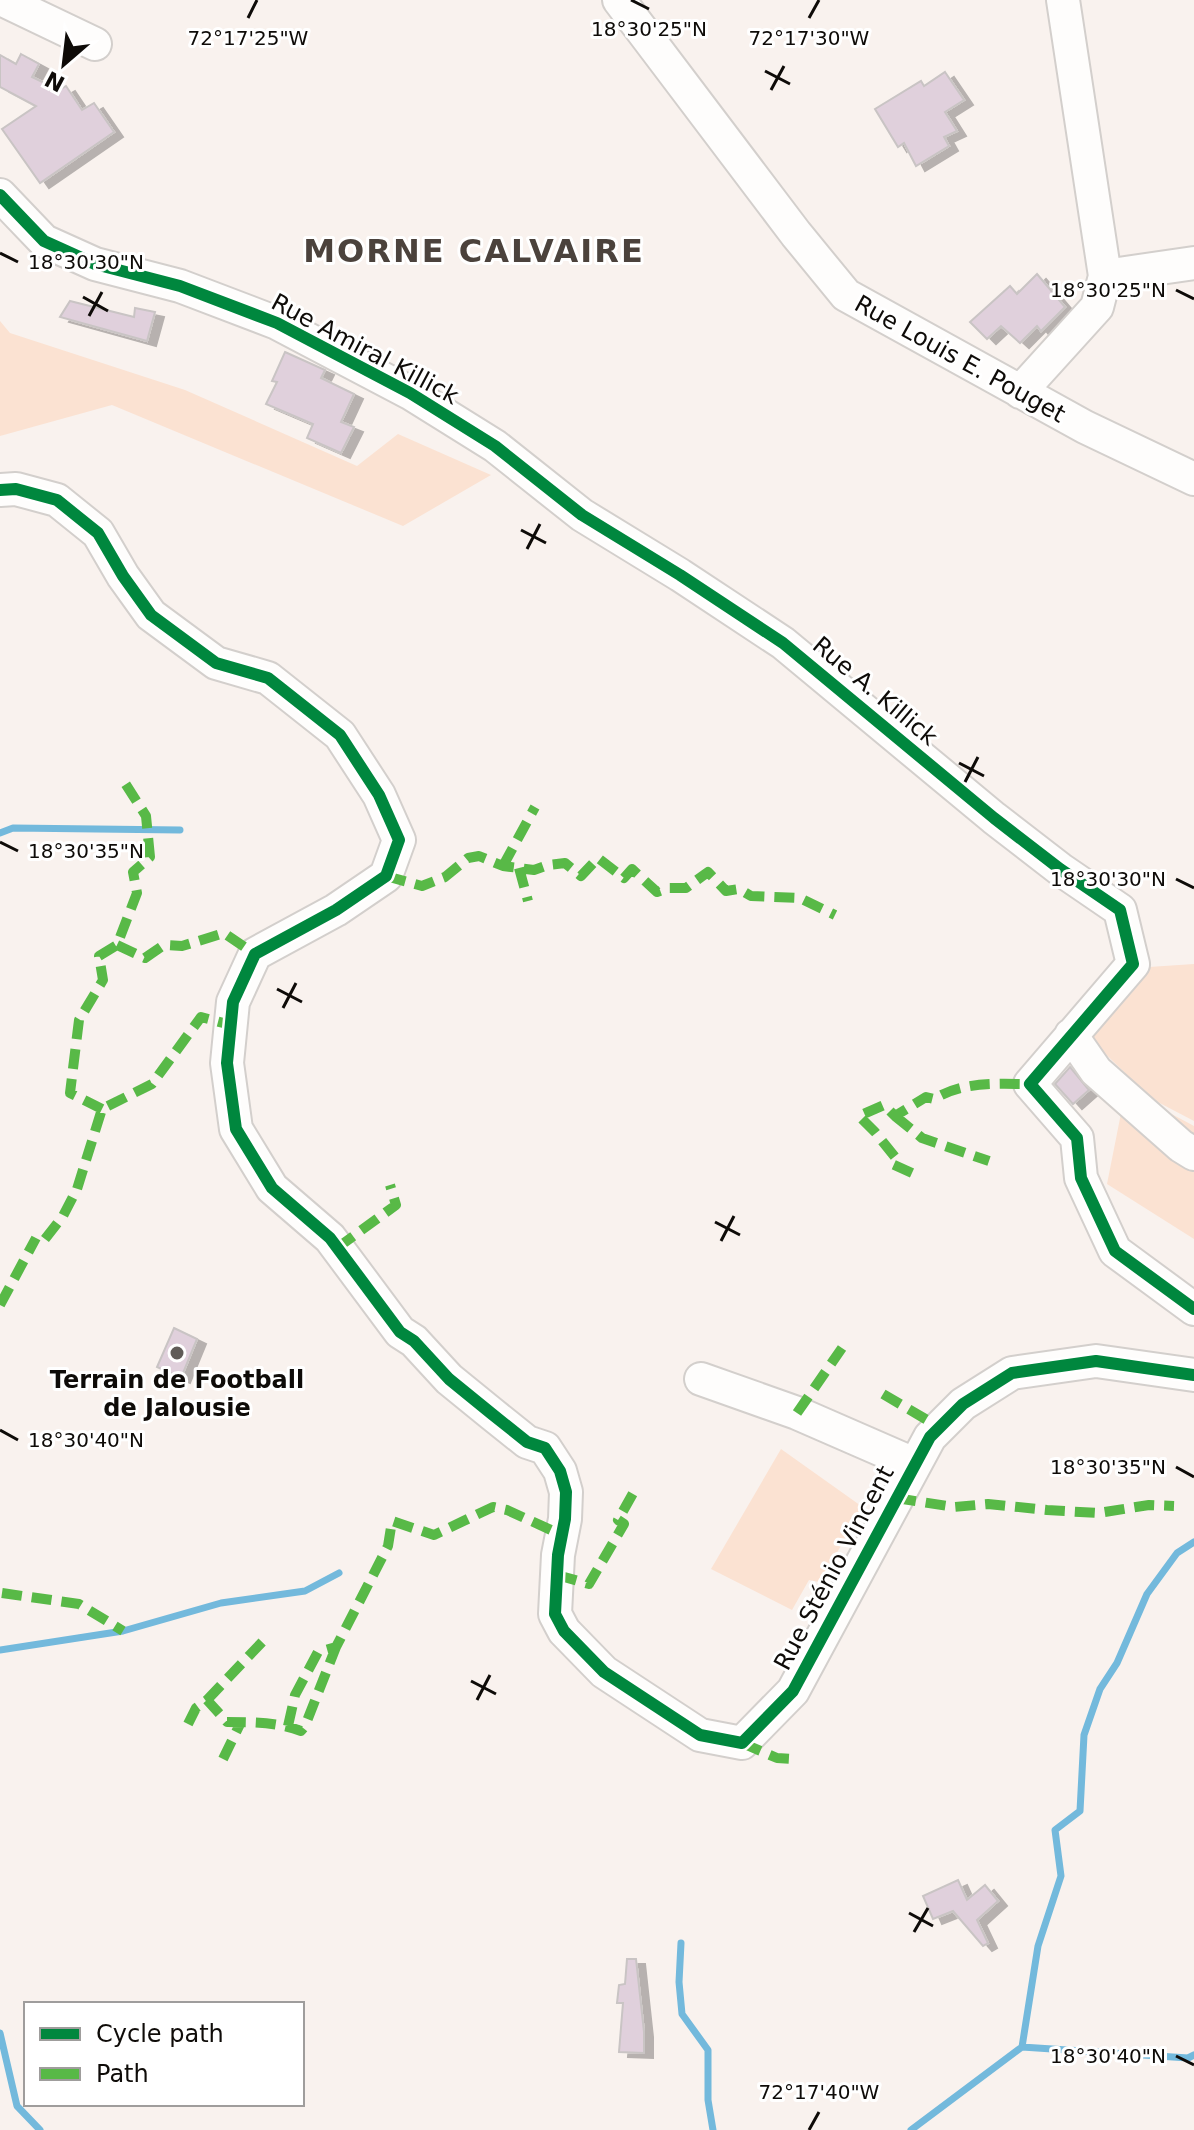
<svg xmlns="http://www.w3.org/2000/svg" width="1194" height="2130" font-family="'DejaVu Sans',sans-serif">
  <defs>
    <filter id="shadow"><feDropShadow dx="9" dy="5" stdDeviation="0" flood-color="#0004"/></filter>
  </defs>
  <rect width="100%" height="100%" fill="#f9f2ee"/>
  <!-- green -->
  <path fill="#fbe2d2" d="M0 321 10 333 185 390 357 466 398 434 491 475 403 526 112 405 0 436Z
    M1194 964V1121L1152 1099 1090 1039 1149 967Z
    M1127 1083 1151 1103 1194 1126V1239L1107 1184Z
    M781 1449 864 1508 819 1582 809 1580 792 1610 711 1569Z"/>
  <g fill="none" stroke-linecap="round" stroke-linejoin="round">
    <!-- stream -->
    <path stroke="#73b9dc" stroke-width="7" d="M0 833 13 828 180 830
      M0 1650 123 1631 221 1603 305 1591 339 1573
      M681 1943 679 1982 682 2014 708 2050V2100L713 2130
      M0 2033 17 2106 40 2130
      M1022 2047 1188 2058 1194 2055
      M911 2130 1022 2047 1038 1946 1061 1876 1055 1830 1080 1811 1084 1735 1100 1689 1117 1663 1147 1594 1177 1553 1194 1542"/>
  </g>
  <!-- building -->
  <path fill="#e0d0dc" stroke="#c9c4c4" stroke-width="2" filter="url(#shadow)" d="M21 54 39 64 32 77 59 90 66 86 82 110 94 103 114 132 40 183 2 129 36 106 0 87V55L16 64Z
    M945 72 964 100 945 112 957 131 944 137 949 146 916 166 904 143 898 147 875 109 921 81 924 86Z
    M1037 274 1065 307 1041 331 1037 326 1020 343 1001 326 987 339 970 322 1010 286 1017 294Z
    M70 301 134 317 135 308 155 312 147 341 60 317Z
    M285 352 325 370 321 378 354 394 341 422 354 427 341 453 307 438 313 424 266 404 277 382 272 381Z
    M1070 1067 1089 1090 1073 1104 1055 1084Z
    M174 1328 197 1339 181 1378 157 1367Z
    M958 1880 967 1900 985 1885 998 1901 977 1920 988 1943 983 1946 953 1911 933 1919 923 1896Z
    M627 1959H636L644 2032V2053L619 2052 623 2003H617L619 1985 625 1984Z"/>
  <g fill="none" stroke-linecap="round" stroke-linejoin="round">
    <defs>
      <path id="minor" d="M3 0 95 44
        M619 0 796 234 846 295 1085 427 1194 479
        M0 195 44 241 95 264 180 286 277 323 410 393 495 446 582 515 680 575 783 643 994 818 1060 869 1120 910 1133 964 1030 1084 1077 1138 1081 1178 1115 1251 1194 1309
        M1105 276 1194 263
        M1020 392 1097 307 1105 276 1063 0
        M0 490 16 489 57 500 98 533 123 576 151 615 216 663 268 678 340 735 379 795 399 840 386 876 336 910 255 954 233 1002 227 1063 236 1129 272 1188 330 1238 400 1332 414 1341 449 1379 492 1414 527 1442 545 1448 560 1471 566 1492 565 1519 558 1555 555 1614 564 1631 604 1672 700 1735 742 1743 793 1691 930 1437 963 1404 1012 1373 1096 1361 1194 1375
        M1071 1035 1096 1071 1181 1146 1194 1154
        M701 1379 797 1413 914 1464"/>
    </defs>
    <!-- minor casing -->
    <use href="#minor" stroke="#d3cfcc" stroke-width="36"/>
    <!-- minor -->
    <use href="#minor" stroke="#fefdfc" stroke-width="32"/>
    <!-- quiet -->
    <path stroke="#58b947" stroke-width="10" stroke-dasharray="20 10" stroke-linecap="butt" d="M503 866 535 807
      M519 868 528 901
      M386 876 422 886 445 877 468 858 479 856 503 866 534 870 548 865 565 863 581 876 598 858 624 878 632 869 657 892 668 888H686L708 872 726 891 739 889 751 896 800 898 835 915
      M117 945 145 958 164 945 182 946 224 933 255 954
      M102 1109 70 1093 79 1020 103 980 99 956 117 945 137 893 133 872 150 857 146 816 123 780
      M895 1116 922 1138 989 1161
      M912 1173 892 1164 895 1157 875 1132 859 1116 884 1105 895 1116 926 1097 934 1099C964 1081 996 1084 1030 1084
      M45 1239 63 1216 77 1189 102 1109 152 1084 201 1017 231 1025
      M337 1248 396 1205 390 1185
      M0 1305 36 1238
      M883 1394 939 1427
      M797 1413 842 1348
      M896 1498 954 1507 988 1504 1047 1510 1098 1513 1149 1505 1174 1506
      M557 1575 589 1584 624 1524 618 1520 636 1488
      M2 1593 79 1604 123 1631
      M207 1700 265 1639
      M188 1724 196 1708 207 1700 227 1722C252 1722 277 1722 301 1731L305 1726 336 1647
      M288 1726 295 1695 318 1652 336 1647 388 1546 392 1521 434 1535 493 1507 507 1510 562 1535
      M742 1743 777 1758 795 1759
      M223 1759 241 1722"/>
    <defs>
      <path id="cycleway" d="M0 195 44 241 95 264 180 286 277 323 410 393 495 446 582 515 680 575 783 643 994 818 1060 869 1120 910 1133 964 1030 1084 1077 1138 1081 1178 1115 1251 1194 1309
        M0 490 16 489 57 500 98 533 123 576 151 615 216 663 268 678 340 735 379 795 399 840 386 876 336 910 255 954 233 1002 227 1063 236 1129 272 1188 330 1238 400 1332 414 1341 449 1379 492 1414 527 1442 545 1448 560 1471 566 1492 565 1519 558 1555 555 1614 564 1631 604 1672 700 1735 742 1743 793 1691 930 1437 963 1404 1012 1373 1096 1361 1194 1375"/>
    </defs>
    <!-- cycleway casing -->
    <use href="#cycleway" stroke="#fff" stroke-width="17"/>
    <!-- cycleway -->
    <use href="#cycleway" stroke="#00873e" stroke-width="12"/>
  </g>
  <!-- ticks -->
  <path fill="none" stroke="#0e0b08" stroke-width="3" d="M631 0 649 9M248 18 257 0M809 18 819 0M765 71 790 84M771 90 784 66M0 253 18 262M1176 290 1194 299M83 297 108 311M89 316 102 292M521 530 546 543M527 549 540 524M959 763 984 776M965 782 978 757M0 842 18 851M1176 879 1194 888M277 989 302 1002M283 1008 296 983M715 1222 740 1235M721 1241 734 1216M0 1430 18 1440M1176 1467 1194 1477M471 1681 496 1694M477 1700 490 1675M909 1913 933 1926M914 1932 928 1908M1176 2056 1194 2065M809 2130 819 2112"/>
  <!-- markers -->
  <circle fill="#605c58" stroke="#fff" stroke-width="3" cx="177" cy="1353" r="8"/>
  <g text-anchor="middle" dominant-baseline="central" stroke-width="6" stroke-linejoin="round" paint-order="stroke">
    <!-- street labels -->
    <g font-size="24" fill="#0e0b08" stroke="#fff">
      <text transform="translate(365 349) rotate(28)">Rue Amiral Killick</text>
      <text transform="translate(960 359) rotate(29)">Rue Louis E. Pouget</text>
      <text transform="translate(875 691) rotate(40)">Rue A. Killick</text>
      <text transform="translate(834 1568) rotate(-62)">Rue Sténio Vincent</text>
    </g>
    <!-- poi labels -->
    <g font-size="24" font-weight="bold" fill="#0e0b08" stroke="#fff">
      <text x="177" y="1380">Terrain de Football<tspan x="177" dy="28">de Jalousie</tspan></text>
    </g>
    <!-- district labels -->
    <g font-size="32" font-weight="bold" letter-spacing="2" fill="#4b423c" stroke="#fff">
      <text x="474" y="251">MORNE CALVAIRE</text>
    </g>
  </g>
  <g font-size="20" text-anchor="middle" fill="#0e0b08" stroke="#fff" stroke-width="6" stroke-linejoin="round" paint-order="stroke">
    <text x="649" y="36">18°30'25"N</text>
    <text x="248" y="45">72°17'25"W</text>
    <text x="809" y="45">72°17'30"W</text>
    <text x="86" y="269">18°30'30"N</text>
    <text x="1108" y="297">18°30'25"N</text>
    <text x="86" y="858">18°30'35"N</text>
    <text x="1108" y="886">18°30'30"N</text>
    <text x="86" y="1447">18°30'40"N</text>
    <text x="1108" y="1474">18°30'35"N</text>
    <text x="1108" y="2063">18°30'40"N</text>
    <text x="819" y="2099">72°17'40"W</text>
  </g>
  <!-- legend -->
  <rect x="24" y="2002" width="280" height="104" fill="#ffffff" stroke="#9f9d9c" stroke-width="2"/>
  <rect x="40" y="2028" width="40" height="12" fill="#00873e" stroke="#9f9d9c" stroke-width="2"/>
  <text x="96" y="2042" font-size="24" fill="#0e0b08">Cycle path</text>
  <rect x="40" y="2068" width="40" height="12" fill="#58b947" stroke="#9f9d9c" stroke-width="2"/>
  <text x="96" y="2082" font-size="24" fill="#0e0b08">Path</text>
  <!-- north arrow -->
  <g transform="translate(64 64) rotate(208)" stroke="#ffffff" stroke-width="6" paint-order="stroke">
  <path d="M0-6L14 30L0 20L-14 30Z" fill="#0e0b08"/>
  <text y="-12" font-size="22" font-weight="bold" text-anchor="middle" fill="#0e0b08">N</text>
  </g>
</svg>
